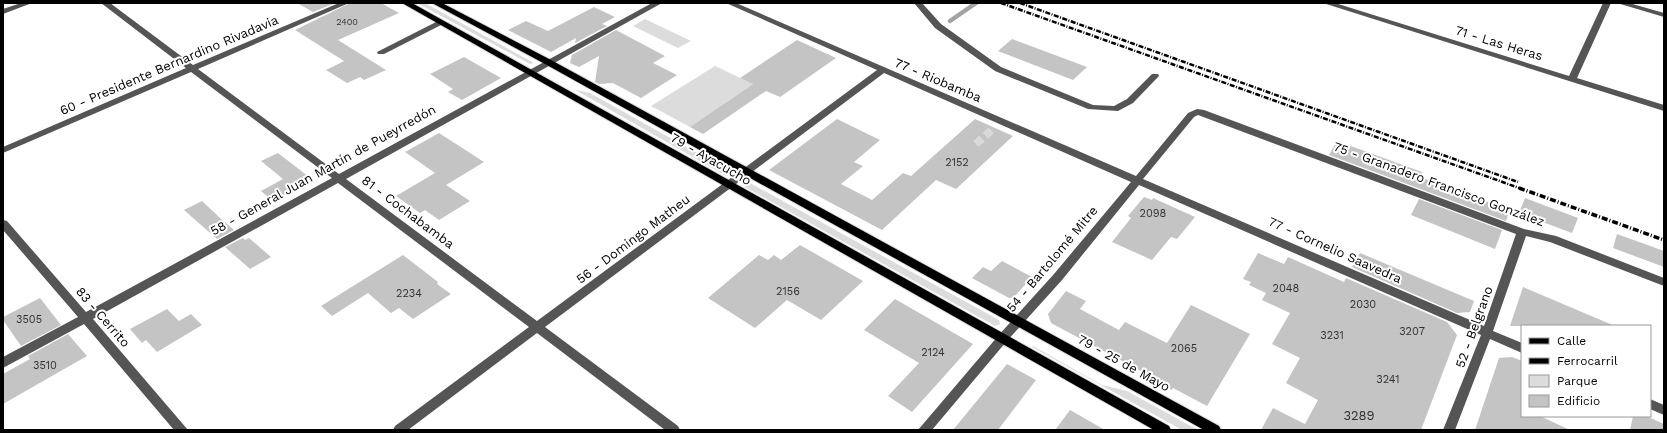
<svg xmlns="http://www.w3.org/2000/svg" width="1667" height="433" font-family="'Work Sans',sans-serif">
  <rect width="100%" height="100%" fill="#fff"/>
  <!-- green -->
  <path fill="#dcdcdc" d="M417 3H425L534 63 530 64Z
    M645 19 691 41 678 48 633 26Z
    M715 66 753 84 690 127 651 106Z
    M551 76 576 90 590 93 731 172V174L726 176Z
    M747 183H750L999 320 1000 324 995 326 745 187Z
    M1033 346 1102 385 1127 391 1198 430H1182L1032 347Z"/>
  <g fill="none" stroke-linecap="round" stroke-linejoin="round">
    <!-- stream -->
    <path stroke="#a3a3a3" stroke-width="4.5" d="M950 21 976 3"/>
  </g>
  <!-- building -->
  <path fill="#c4c4c4" d="M297 3H335L313 12Z
    M350 3H381L399 13 338 40 386 70 364 80 360 77 347 83 326 70 344 61 295 30Z
    M594 7 615 17 602 24 607 26 575 43 576 38 551 52 508 30 526 21 548 31Z
    M616 30 665 56 653 63 677 75 641 98 613 83 599 84 595 82 599 56 579 67 570 63 572 55Z
    M1012 39 1087 67 1073 80 998 51Z
    M797 40 836 58 780 97 766 91 703 134 690 127 753 84 740 78Z
    M464 57 501 78 462 100 448 92 453 89 430 74Z
    M837 119 880 140 854 162 863 166 841 184 872 200 903 173 911 176 975 119 1013 136 956 189 936 180 882 230 769 170Z
    M439 133 484 162 446 185 470 201 439 220 425 210 420 213 396 196 435 173 405 152Z
    M1337 141 1422 172 1420 177 1510 210 1506 221 1329 155Z
    M278 153 313 180 273 201 261 191 283 179 261 161Z
    M1144 197 1152 200 1153 198 1195 217 1177 239 1171 237 1152 260 1112 242 1131 218 1128 216Z
    M1525 198 1578 218 1572 233 1519 213Z
    M1419 199 1502 230 1495 249 1411 215Z
    M202 201 219 217 234 230 217 239 184 210Z
    M1617 234 1664 251V267L1613 248Z
    M243 238 245 240 249 238 271 257 250 269 225 247Z
    M800 245 863 281 821 320 787 300 755 328 708 298 759 255 768 260 774 255 781 260Z
    M1258 253 1284 264 1288 257 1344 282 1346 278 1447 322 1457 335 1421 430H1261L1273 408 1305 424 1318 400 1286 383 1300 358 1272 344 1290 313 1262 300 1266 293 1249 285 1251 282 1243 279Z
    M1360 253 1474 301 1470 312 1457 313 1352 267Z
    M403 255 438 282 437 284 451 294 413 319 399 308 391 313 368 293 332 316 321 306Z
    M1002 261 1032 277 1014 297 1009 298 972 278 983 267 991 271Z
    M1523 287 1615 326H1510Z
    M1066 291 1086 301 1080 309 1119 330 1125 322 1167 343 1191 305 1250 334 1207 406 1173 388 1172 390 1150 378 1152 377 1051 323 1048 314Z
    M40 298 61 325 21 346 3 320V317Z
    M895 299 973 344 912 412 888 396 919 363 864 330Z
    M167 309 179 321 191 314 202 325 157 352 146 340 142 343 130 329Z
    M68 334 87 356 3 404V374L30 359 28 356Z
    M1512 357 1522 361V416H1540L1570 430H1475L1499 358Z
    M1007 364 1036 380 998 430H953Z
    M1070 410 1105 430H1055Z
    M1633 416H1646L1664 424V430H1630Z"/>
  <g fill="none" stroke-linecap="round" stroke-linejoin="round">
    <!-- minor-tunnel -->
    <path stroke="#d9d9d9" stroke-width="8" stroke-dasharray="8 4.5" stroke-linecap="butt" d="M976 144 994 128"/>
    <defs>
      <path id="major" d="M402 3H412L1169 426 1171 430H1154Z
        M432 3H442L551 60 1219 426 1221 430H1204L545 64Z"/>
    </defs>
    <!-- major casing -->
    <use href="#major" stroke="#dbdbdb" stroke-width="2"/>
    <!-- minor -->
    <path fill="#555" fill-rule="evenodd" d="M21 3H32L3 14V9Z
      M101 3H110L193 65 339 3H349L198 69 339 174 652 3H662L346 179 537 321 877 70 726 3H736L1136 176 1188 113 1197 109 1204 110 1524 229 1556 236 1664 278V286L1550 242 1526 236 1493 331 1522 343V353L1490 339 1455 430H1443L1481 335 1139 185 1062 280 1006 342 932 430H918L998 336 1054 274 1131 182 884 73 545 327 678 426 680 430H665L537 333 408 430H393L395 426 529 327 338 183 93 319 188 430H174L84 324 3 368V357L78 317 3 230V220L7 221 86 312 332 178 191 72 3 153V147L186 68ZM1198 115 1516 234 1484 326 1143 179 1194 117Z
      M914 3H922L941 24 1001 67 1093 105 1114 106 1127 99 1152 74H1158L1159 76 1133 103 1118 111 1088 109 995 71 935 28Z
      M1323 3H1335L1569 76 1603 3H1611L1577 78 1664 105V111Z
      M1617 3H1629L1664 13V17Z
      M438 21H441L445 23 384 54H378L377 52Z
      M1650 399 1664 405V415L1650 409Z"/>
    <!-- major -->
    <use href="#major" fill="#000" fill-rule="evenodd"/>
    <!-- rail-far1 -->
    <path stroke="#000" stroke-width="2.5" stroke-dasharray="5 1.5 1 1.5" stroke-linecap="butt" d="M1001 3 1522 189
      M1020 3 1518 182"/>
    <!-- rail -->
    <path stroke="#000" stroke-width="3.5" stroke-dasharray="6 2 1 2" stroke-linecap="butt" d="M1519 188 1664 240"/>
  </g>
  <g text-anchor="middle" dominant-baseline="central" stroke-width="4" stroke-linejoin="round" paint-order="stroke">
    <!-- far-number labels -->
    <g font-size="9" fill="#313131">
      <text x="347" y="22">2400</text>
    </g>
    <!-- number labels -->
    <g font-size="11" fill="#313131">
      <text x="957" y="162">2152</text>
      <text x="1153" y="213">2098</text>
      <text x="1286" y="288">2048</text>
      <text x="788" y="291">2156</text>
      <text x="409" y="293">2234</text>
      <text x="1363" y="304">2030</text>
      <text x="29" y="319">3505</text>
      <text x="1412" y="331">3207</text>
      <text x="1332" y="335">3231</text>
      <text x="1184" y="348">2065</text>
      <text x="933" y="352">2124</text>
      <text x="45" y="365">3510</text>
      <text x="1388" y="379">3241</text>
    </g>
    <!-- street labels -->
    <g font-size="13" fill="#000" stroke="#fff">
      <text transform="translate(1499 43) rotate(17)">71 - Las Heras</text>
      <text transform="translate(169 65) rotate(-23)">60 - Presidente Bernardino Rivadavia</text>
      <text transform="translate(938 80) rotate(23)">77 - Riobamba</text>
      <text transform="translate(711 159) rotate(30)">79 - Ayacucho</text>
      <text transform="translate(323 170) rotate(-29)">58 - General Juan Martín de Pueyrredón</text>
      <text transform="translate(1439 184) rotate(20)">75 - Granadero Francisco González</text>
      <text transform="translate(408 212) rotate(37)">81 - Cochabamba</text>
      <text transform="translate(633 239) rotate(-37)">56 - Domingo Matheu</text>
      <text transform="translate(1335 250) rotate(24)">77 - Cornelio Saavedra</text>
      <text transform="translate(1052 259) rotate(-50)">54 - Bartolomé Mitre</text>
      <text transform="translate(103 317) rotate(49)">83 - Cerrito</text>
      <text transform="translate(1474 327) rotate(-70)">52 - Belgrano</text>
      <text transform="translate(1124 363) rotate(29)">79 - 25 de Mayo</text>
    </g>
    <!-- near-number labels -->
    <g font-size="13" fill="#313131">
      <text x="1359" y="415">3289</text>
    </g>
  </g>
  <!-- border -->
  <rect width="1667" height="433" fill="none" stroke="#000000" stroke-width="8"/>
  <!-- legend -->
  <rect x="1521" y="325" width="130" height="92" fill="#ffffff" stroke="#999999"/>
  <rect x="1529" y="338" width="20" height="6" fill="#000000" stroke="#999999"/>
  <text x="1557" y="345" font-size="12" fill="#000000">Calle</text>
  <rect x="1529" y="358" width="20" height="6" fill="#000000" stroke="#999999"/>
  <text x="1557" y="365" font-size="12" fill="#000000">Ferrocarril</text>
  <rect x="1529" y="375" width="20" height="12" fill="#dcdcdc" stroke="#999999"/>
  <text x="1557" y="385" font-size="12" fill="#000000">Parque</text>
  <rect x="1529" y="395" width="20" height="12" fill="#c4c4c4" stroke="#999999"/>
  <text x="1557" y="405" font-size="12" fill="#000000">Edificio</text>
</svg>
